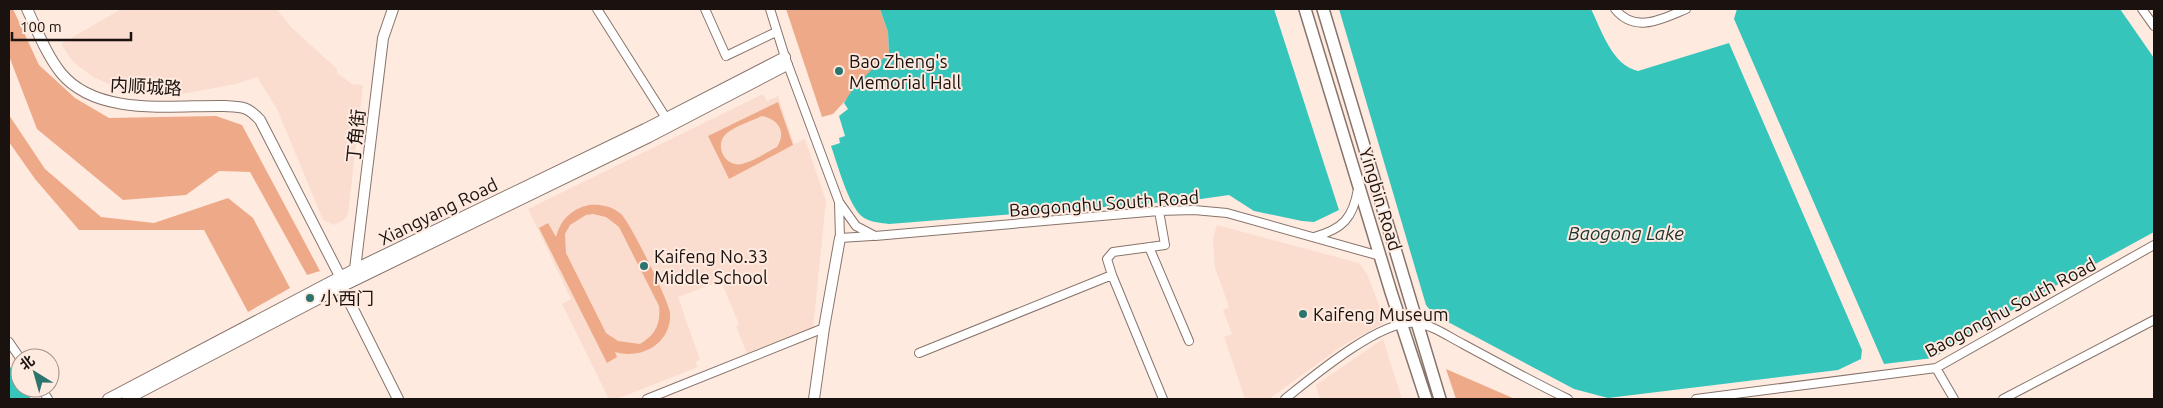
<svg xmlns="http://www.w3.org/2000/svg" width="2163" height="408" font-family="Ubuntu,'Noto Sans SC',sans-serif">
  <rect width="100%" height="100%" fill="#ffeae0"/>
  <!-- built -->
  <path fill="#faddcf" d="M121 9H277L291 27 337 69V73L352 84 363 85 348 214 344 220 334 225 323 220 277 109 257 77 236 84 171 96 120 89 93 77 73 62 61 44Z
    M763 94 767 101 778 96 794 144 805 139 826 201 813 329 747 354 736 326 739 324 721 281 678 297 700 360 695 362 698 367 617 399H609L562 304 571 299 528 209Z
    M1217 225 1359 263 1367 274 1384 318 1383 324 1345 344 1269 399H1245L1224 337 1232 334 1223 310 1229 307 1215 268 1213 238Z
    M1383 339 1402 399H1320L1316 385Z"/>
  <!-- green -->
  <path fill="#ea8" fill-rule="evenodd" d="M9 9H13L39 65 75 98 109 118 216 116 242 125 320 271 307 275 250 172 219 171 186 195 123 200 37 129 9 56Z
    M786 9H880L888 32 889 53 833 114 822 117Z
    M778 102 793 145 729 179 708 136ZM762 116C778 119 787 131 777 147 767 152 754 161 742 164 725 168 713 145 727 133 736 126 751 121 762 116Z
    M9 115 45 169 101 217 154 223 228 198 253 218 290 288 248 312 204 230H79L35 179 9 142Z
    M589 205C600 204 612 206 621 214 630 222 669 301 670 313 672 343 642 360 615 352L617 357 607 363 539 228 548 223 556 237C560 220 571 209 589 205ZM593 214 606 217 619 227 659 306C661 324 655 335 640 344L618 341 606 333 566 253 565 234 570 225 586 215Z
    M1446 369 1515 399H1456Z"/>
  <!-- water -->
  <path fill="#36c5bb" d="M880 9H1274L1339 210 1314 222 1302 221 1254 211 1229 195 1194 200 889 224C881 223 872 222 866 219 850 213 837 162 831 146L840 143 839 138 845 136 839 116 848 109 844 103 854 87 889 53 888 32Z
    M1339 9H1591C1602 31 1612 65 1638 71L1729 43 1862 350 1861 359 1838 370 1608 398 1574 389 1433 314 1426 305Z
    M1737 9H2120L2154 58V232L2024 303 1933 358 1884 364 1738 28 1734 19Z
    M9 365 20 382V388H24L31 399H10L9 397Z"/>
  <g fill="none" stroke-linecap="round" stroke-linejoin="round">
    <defs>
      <path id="minor" d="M597 9 666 118
        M705 9 726 56 776 32
        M770 9 785 57 839 202 840 238 872 236
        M1615 9C1635 34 1662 19 1686 9
        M2142 9 2154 26
        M839 202 856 226 875 236 1159 211 1194 210 1227 213 1380 256
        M1314 237C1343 229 1353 218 1358 189
        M1149 247 1189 341
        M1112 275 1163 399
        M9 342 20 358
        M919 353 1112 275 1107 259 1113 252 1165 245 1159 211
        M1936 368 1954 399
        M41 388 48 399
        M647 399 824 328
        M1285 399C1311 378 1381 319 1415 323 1431 324 1449 337 1463 344 1498 363 1533 382 1568 399
        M1696 399 1936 368 2154 245
        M2003 399 2154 320"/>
      <path id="tertiary" d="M27 9C37 30 46 54 61 73 97 117 173 105 224 106 243 107 247 106 260 120L343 282
        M355 269 383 38 393 9
        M342 287 398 399
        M108 399 355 269 645 129 785 57
        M127 399 345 285 649 137 787 65
        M814 399 824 328 840 238"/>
      <path id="secondary" d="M1305 9 1391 292 1426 399
        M1323 9 1440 399"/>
    </defs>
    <!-- minor casing -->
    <use href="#minor" stroke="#87746b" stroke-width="10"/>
    <!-- tertiary casing -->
    <use href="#tertiary" stroke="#87746b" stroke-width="12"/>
    <!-- secondary casing -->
    <use href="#secondary" stroke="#87746b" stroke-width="14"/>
    <!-- minor -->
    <use href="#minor" stroke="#fff" stroke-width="8"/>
    <!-- tertiary -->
    <use href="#tertiary" stroke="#fff" stroke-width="10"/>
    <!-- secondary -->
    <use href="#secondary" stroke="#fff" stroke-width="11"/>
  </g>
  <!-- markers -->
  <g fill="#2c756f" stroke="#ffeae0" stroke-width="2">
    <circle cx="839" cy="71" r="5"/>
    <circle cx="644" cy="266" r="5"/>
    <circle cx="310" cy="298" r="5"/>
    <circle cx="1303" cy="314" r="5"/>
  </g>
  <g text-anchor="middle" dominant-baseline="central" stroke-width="4" stroke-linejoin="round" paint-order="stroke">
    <!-- poi labels -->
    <g font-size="18" fill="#19120f" stroke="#ffeae0" text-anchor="start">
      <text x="849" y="61">Bao Zheng's<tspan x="849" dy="21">Memorial Hall</tspan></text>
      <text x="654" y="256">Kaifeng No.33<tspan x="654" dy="21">Middle School</tspan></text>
      <text x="320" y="298">小西门</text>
      <text x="1313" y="314">Kaifeng Museum</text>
    </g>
    <!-- street labels -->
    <g font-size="18" fill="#19120f" stroke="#ffeae0">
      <text transform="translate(146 86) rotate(3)">内顺城路</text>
      <text transform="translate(355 136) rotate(-84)">丁角街</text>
      <text transform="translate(1381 199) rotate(73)">Yingbin Road</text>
      <text transform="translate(1104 203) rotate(-4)">Baogonghu South Road</text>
      <text transform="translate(438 211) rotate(-26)">Xiangyang Road</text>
      <text transform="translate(2010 307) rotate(-28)">Baogonghu South Road</text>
    </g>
    <!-- water labels -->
    <g font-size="19" font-style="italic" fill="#1b3330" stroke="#ffeae0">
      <text x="1626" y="233">Baogong Lake</text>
    </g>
  </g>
  <!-- border -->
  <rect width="2163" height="408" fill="none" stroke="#19120f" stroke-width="20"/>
  <!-- north arrow -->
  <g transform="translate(35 373) rotate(323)"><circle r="24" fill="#ffeae0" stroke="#a3948c"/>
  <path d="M0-4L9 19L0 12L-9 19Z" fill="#2c756f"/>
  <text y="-8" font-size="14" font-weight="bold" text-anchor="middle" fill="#19120f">北</text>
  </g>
  <!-- scale -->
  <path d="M12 32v8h119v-8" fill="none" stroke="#19120f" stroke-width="2.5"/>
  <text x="20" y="32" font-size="15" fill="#19120f" stroke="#ffeae0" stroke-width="4" paint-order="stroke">100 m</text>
</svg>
